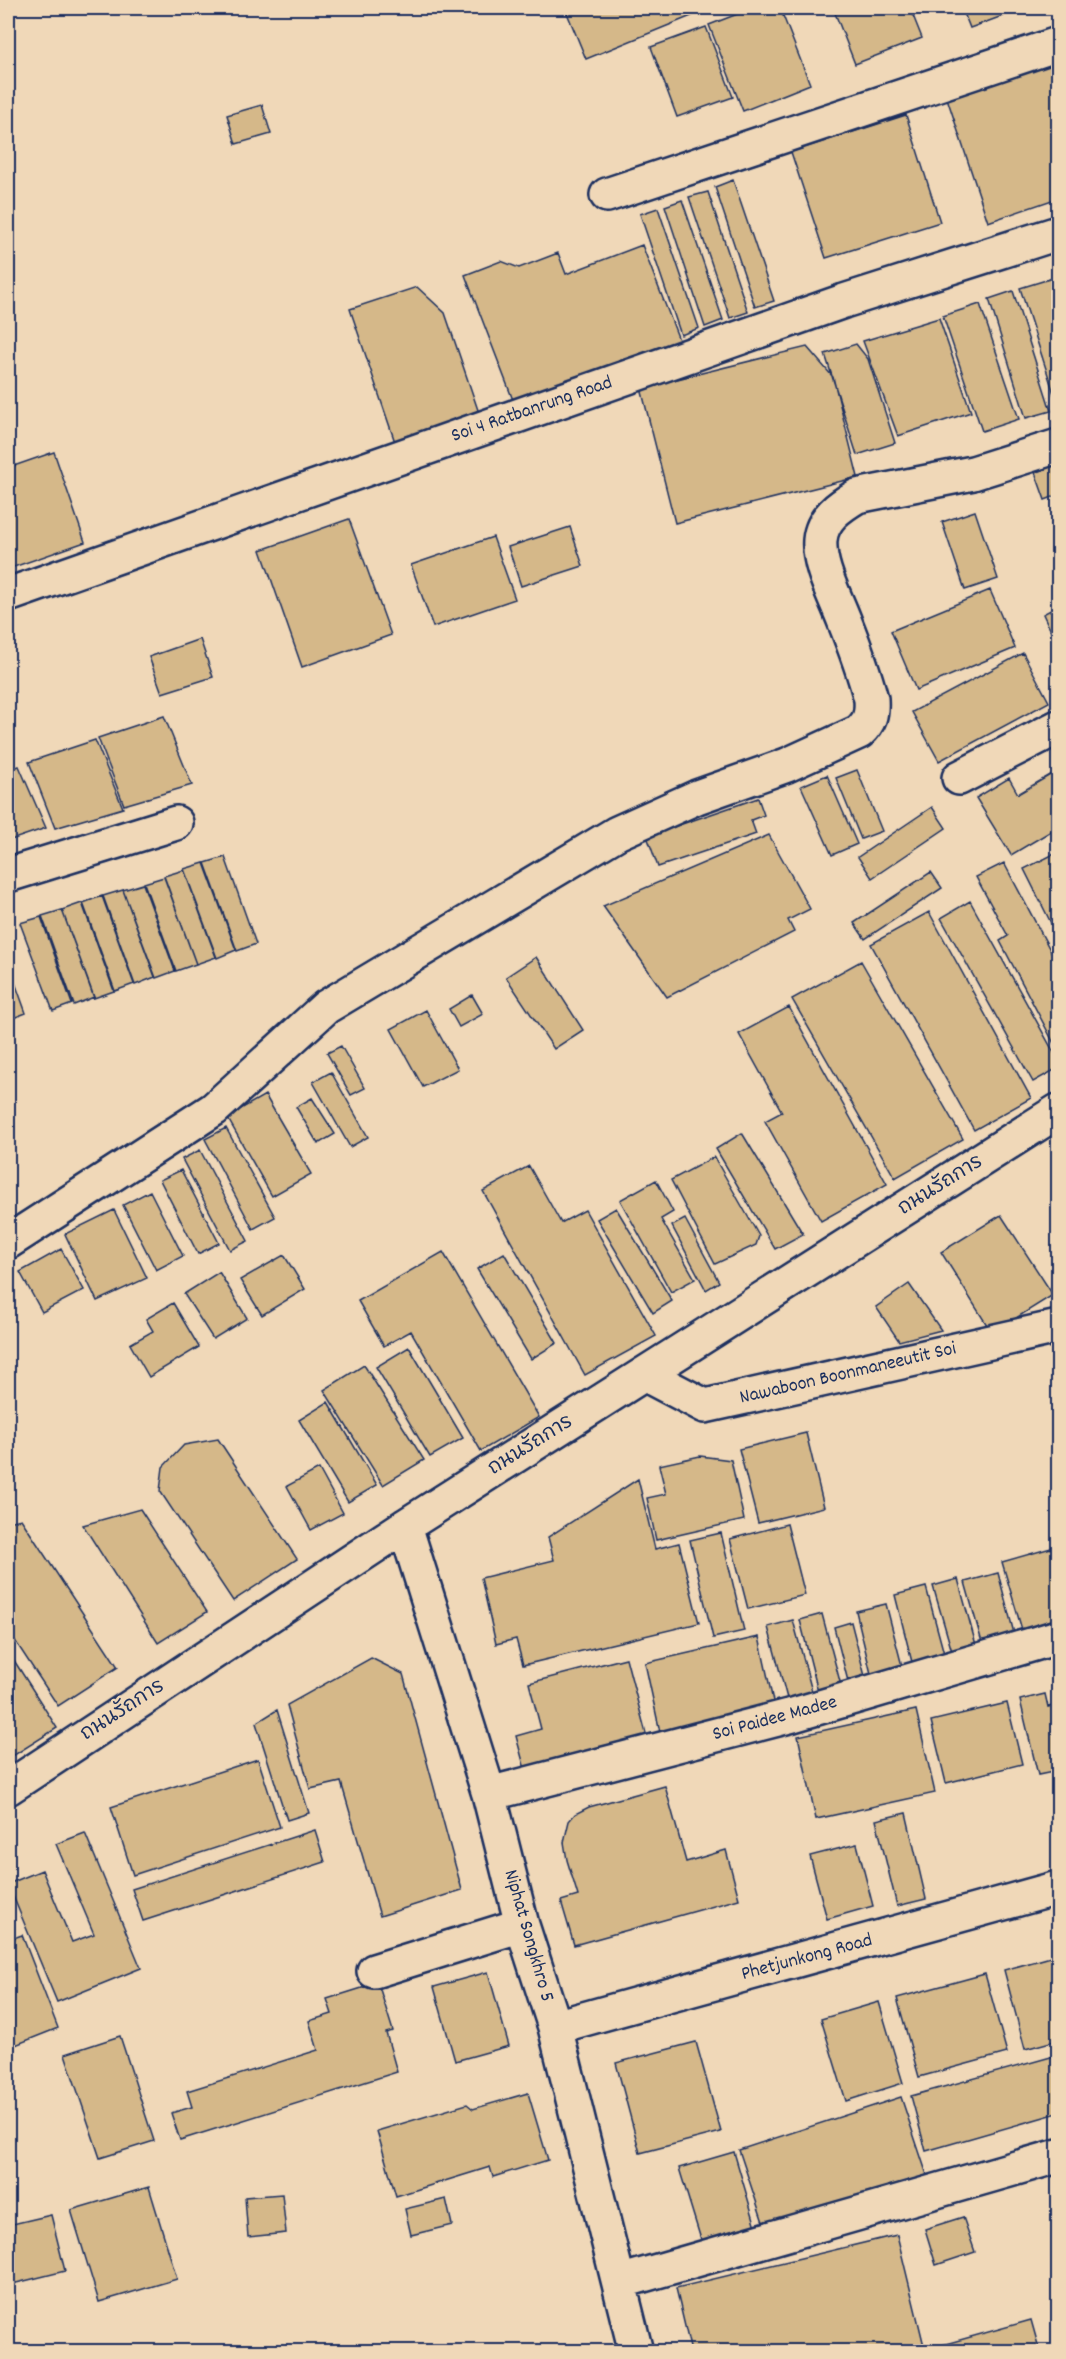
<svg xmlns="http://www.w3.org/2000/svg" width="1066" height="2359" font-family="Dekko,'Playpen Sans Thai',sans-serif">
  <rect width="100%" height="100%" fill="#f0d8b8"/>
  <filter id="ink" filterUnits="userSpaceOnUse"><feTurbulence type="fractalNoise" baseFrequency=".0167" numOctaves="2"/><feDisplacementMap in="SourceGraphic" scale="12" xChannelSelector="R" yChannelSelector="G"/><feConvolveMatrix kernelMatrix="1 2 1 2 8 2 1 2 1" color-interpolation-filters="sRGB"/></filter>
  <g filter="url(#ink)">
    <!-- building -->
    <path fill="#d5b889" stroke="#1b2f5e" stroke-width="1.5" d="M565 8H711L586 59Z
      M753 8H780L810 84 743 111 709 25Z
      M833 8H910L922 38 855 64Z
      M962 8H1024L970 28Z
      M706 27 733 97 677 117 651 47Z
      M1058 54V198L988 222 945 92Z
      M262 105 271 134 236 144 227 115Z
      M906 115 940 222 826 258 791 152Z
      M733 180 774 301 755 307 715 187Z
      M708 192 748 312 730 318 689 197Z
      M682 200 723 320 705 327 665 206Z
      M658 208 699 328 681 335 640 214Z
      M642 245 683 350 518 413 465 275 501 261 519 268 558 253 566 274Z
      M1056 277 1058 286V406L1020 288Z
      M417 287 445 313 479 413 395 442 350 309Z
      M1013 291 1051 411 1026 418 989 299Z
      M980 304 1019 419 982 431 943 316Z
      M939 318 971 412 898 436 863 341Z
      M856 344 868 359 895 443 857 455 825 354Z
      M807 347 833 377 858 477 675 523 641 388Z
      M54 452 85 542 8 569V468Z
      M1058 464V495L1045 500 1035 472Z
      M975 511 998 579 965 590 942 522Z
      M349 519 391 635 302 667 261 550Z
      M570 527 583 566 521 586 508 547Z
      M493 537 515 599 433 627 411 565Z
      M990 590 1015 648 916 690 891 631Z
      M1058 606V646L1043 614Z
      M200 639 213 677 162 693 149 657Z
      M1023 653 1049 702 939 761 912 712Z
      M164 716 192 785 124 805 98 738Z
      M95 740 123 808 55 828 29 762Z
      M19 766 46 828 8 841V770Z
      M857 770 882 831 861 839 836 778Z
      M1057 771 1058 827 1011 855 976 798 1009 778 1018 794Z
      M827 775 857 844 832 855 801 786Z
      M758 798 764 815 751 820 756 834 658 867 647 836Z
      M932 807 946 828 872 878 858 857Z
      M769 835 810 909 788 920 794 932 667 997 603 906Z
      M1058 852V937L1024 869Z
      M225 857 256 944 237 951 205 863Z
      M204 863 236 950 217 958 184 869Z
      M1004 863 1058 965V1051L1000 941 1008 936 976 877Z
      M184 870 216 957 196 964 164 876Z
      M931 872 942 888 865 939 854 923Z
      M164 877 196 964 176 971 144 883Z
      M143 884 175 971 156 978 123 890Z
      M123 890 155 977 135 985 103 896Z
      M102 896 134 984 115 991 83 903Z
      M970 901 1058 1060V1068L1033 1082 941 918Z
      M82 903 114 991 94 998 62 910Z
      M62 910 94 997 74 1005 42 916Z
      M929 912 1031 1098 974 1130 871 944Z
      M41 917 72 1004 53 1011 20 923Z
      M536 957 583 1030 554 1049 506 977Z
      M861 961 963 1139 895 1178 792 999Z
      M8 963 26 1013 8 1020Z
      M472 995 483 1014 459 1027 449 1009Z
      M789 1007 887 1184 821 1221 765 1121 782 1112 739 1034Z
      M426 1010 458 1069 423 1087 391 1029Z
      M341 1046 365 1088 351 1095 327 1053Z
      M331 1072 368 1137 350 1147 313 1082Z
      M265 1095 311 1174 272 1196 227 1117Z
      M312 1098 335 1134 318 1144 296 1107Z
      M226 1128 275 1217 253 1229 205 1139Z
      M742 1133 803 1234 775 1249 716 1149Z
      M200 1150 248 1241 230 1250 182 1159Z
      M714 1157 759 1236 756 1245 715 1264 671 1180Z
      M529 1166 561 1223 585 1210 656 1336 585 1375 483 1191Z
      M181 1170 219 1243 198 1254 160 1180Z
      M656 1180 673 1212 661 1219 695 1279 671 1292 620 1200Z
      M150 1191 183 1256 156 1270 123 1205Z
      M616 1208 672 1301 653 1313 597 1219Z
      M114 1210 147 1278 97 1301 65 1234Z
      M1001 1215 1053 1295 992 1333 941 1252Z
      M685 1219 719 1282 706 1290 672 1226Z
      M61 1249 84 1290 42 1312 20 1272Z
      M443 1252 539 1417 481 1451 411 1331 384 1346 358 1301Z
      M504 1253 557 1343 531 1359 477 1269Z
      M284 1255 305 1289 262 1315 240 1280Z
      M219 1272 247 1318 213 1339 184 1294Z
      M909 1284 941 1330 899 1341 876 1307Z
      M173 1303 199 1347 149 1377 130 1344 153 1331 146 1319Z
      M409 1347 463 1438 430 1457 376 1367Z
      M364 1365 424 1460 383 1485 324 1390Z
      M328 1402 377 1485 348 1502 299 1420Z
      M806 1433 824 1507 758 1523 739 1449Z
      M218 1439 297 1559 233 1601 160 1491 163 1467 184 1445Z
      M700 1456 731 1460 744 1520 656 1540 647 1498 666 1494 659 1465Z
      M319 1469 343 1513 311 1530 287 1486Z
      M638 1479 655 1549 679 1543 699 1623 523 1665 516 1639 496 1644 481 1578 554 1560 548 1537Z
      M140 1509 207 1612 158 1643 83 1525Z
      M21 1519 118 1667 58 1706 8 1630V1522Z
      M787 1524 805 1595 748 1609 730 1539Z
      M721 1533 744 1631 713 1638 690 1540Z
      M1058 1546V1630L1025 1640 1002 1562Z
      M998 1573 1015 1637 983 1646 965 1582Z
      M958 1579 979 1656 955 1662 933 1586Z
      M926 1587 946 1661 914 1670 895 1595Z
      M886 1604 903 1670 872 1678 856 1611Z
      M822 1614 843 1693 820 1699 800 1620Z
      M793 1620 814 1699 789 1706 768 1627Z
      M851 1622 867 1684 850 1689 834 1627Z
      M759 1637 774 1706 660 1732 645 1663Z
      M8 1651 57 1728 8 1759Z
      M371 1658 403 1674 462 1890 380 1916 341 1782 310 1789 287 1705Z
      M626 1658 648 1741 526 1773 516 1736 541 1729 529 1683Z
      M1045 1694 1048 1707 1058 1705V1771L1038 1775 1020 1700Z
      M1007 1703 1022 1764 946 1783 931 1721Z
      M277 1710 309 1813 287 1820 256 1723Z
      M916 1710 935 1793 816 1819 798 1736Z
      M258 1759 280 1827 133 1875 111 1807Z
      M665 1786 686 1862 726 1850 739 1899 574 1945 561 1901 578 1896 567 1860 564 1842 569 1821 575 1814 589 1807Z
      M906 1813 926 1899 897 1906 876 1820Z
      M315 1830 325 1862 143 1921 132 1889Z
      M85 1833 141 1968 57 2002 8 1884 42 1870 72 1942 94 1934 56 1844Z
      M857 1844 873 1906 827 1919 810 1856Z
      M22 1935 58 2028 8 2048V1940Z
      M1058 1955V2040L1025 2049 1004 1970Z
      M488 1972 509 2046 455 2061 434 1987Z
      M985 1974 1007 2053 919 2077 897 1998Z
      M378 1983 393 2031 386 2033 397 2072 180 2140 171 2113 192 2107 187 2091 318 2050 309 2021 332 2014 327 1999Z
      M879 2002 903 2083 846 2101 821 2019Z
      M120 2036 154 2141 100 2158 65 2054Z
      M696 2042 721 2132 640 2153 616 2063Z
      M1058 2055V2113L926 2151 911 2096Z
      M528 2093 548 2160 493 2177 490 2167 396 2196 377 2131 467 2104 473 2109Z
      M901 2097 927 2175 765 2228 739 2150Z
      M734 2152 757 2230 703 2246 679 2168Z
      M149 2187 177 2279 99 2302 71 2210Z
      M282 2194 286 2233 248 2237 245 2197Z
      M446 2199 452 2225 411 2235 405 2209Z
      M51 2215 65 2271 8 2285V2225Z
      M963 2217 975 2252 936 2265 925 2229Z
      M897 2235 925 2350 917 2352H691L676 2288Z
      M1031 2320 1040 2352H917Z"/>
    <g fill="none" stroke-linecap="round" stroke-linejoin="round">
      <defs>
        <path id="minor" d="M607 195 1058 44
          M8 595 844 301 1058 233
          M959 778 1058 727
          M8 875 176 823
          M8 1242 214 1109 326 1007 617 833 697 797 787 765 859 732C870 722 872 714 871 699 864 672 854 645 844 620 835 596 818 566 820 540 822 518 840 506 857 496L973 473 1058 446
          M644 1374 705 1406 1058 1327
          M405 1526 489 1794 522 1925 555 2027 636 2352
          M8 1788 405 1526 1058 1111
          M489 1794 793 1715 1058 1637
          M374 1971 522 1925
          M555 2027 1058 1888
          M619 2282 1058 2156"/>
      </defs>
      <!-- minor casing -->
      <use href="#minor" stroke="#1b2f5e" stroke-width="38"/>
      <!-- minor -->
      <use href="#minor" stroke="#f0d8b8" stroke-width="33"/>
    </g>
  </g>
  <g text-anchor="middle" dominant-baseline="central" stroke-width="4.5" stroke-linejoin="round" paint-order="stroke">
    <!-- street labels -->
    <g font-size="20" fill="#1b2f5e" stroke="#f0d8b8">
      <text transform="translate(532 410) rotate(-19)">Soi 4 Ratbanrung Road</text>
      <text transform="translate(941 1186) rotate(-32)">ถนนรัถการ</text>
      <text transform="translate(848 1374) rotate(-13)">Nawaboon Boonmaneeutit Soi</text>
      <text transform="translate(531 1446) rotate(-32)">ถนนรัถการ</text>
      <text transform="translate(123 1711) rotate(-33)">ถนนรัถการ</text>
      <text transform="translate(775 1719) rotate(-15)">Soi Paidee Madee</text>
      <text transform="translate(528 1936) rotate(74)">Niphat Songkhro 5</text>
      <text transform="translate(807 1958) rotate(-15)">Phetjunkong Road</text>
    </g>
  </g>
  <!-- margin -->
  <rect width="1066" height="2359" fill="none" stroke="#f0d8b8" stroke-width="30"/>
  <rect x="15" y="15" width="1036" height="2329" fill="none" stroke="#1b2f5e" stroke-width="2" filter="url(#ink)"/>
</svg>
